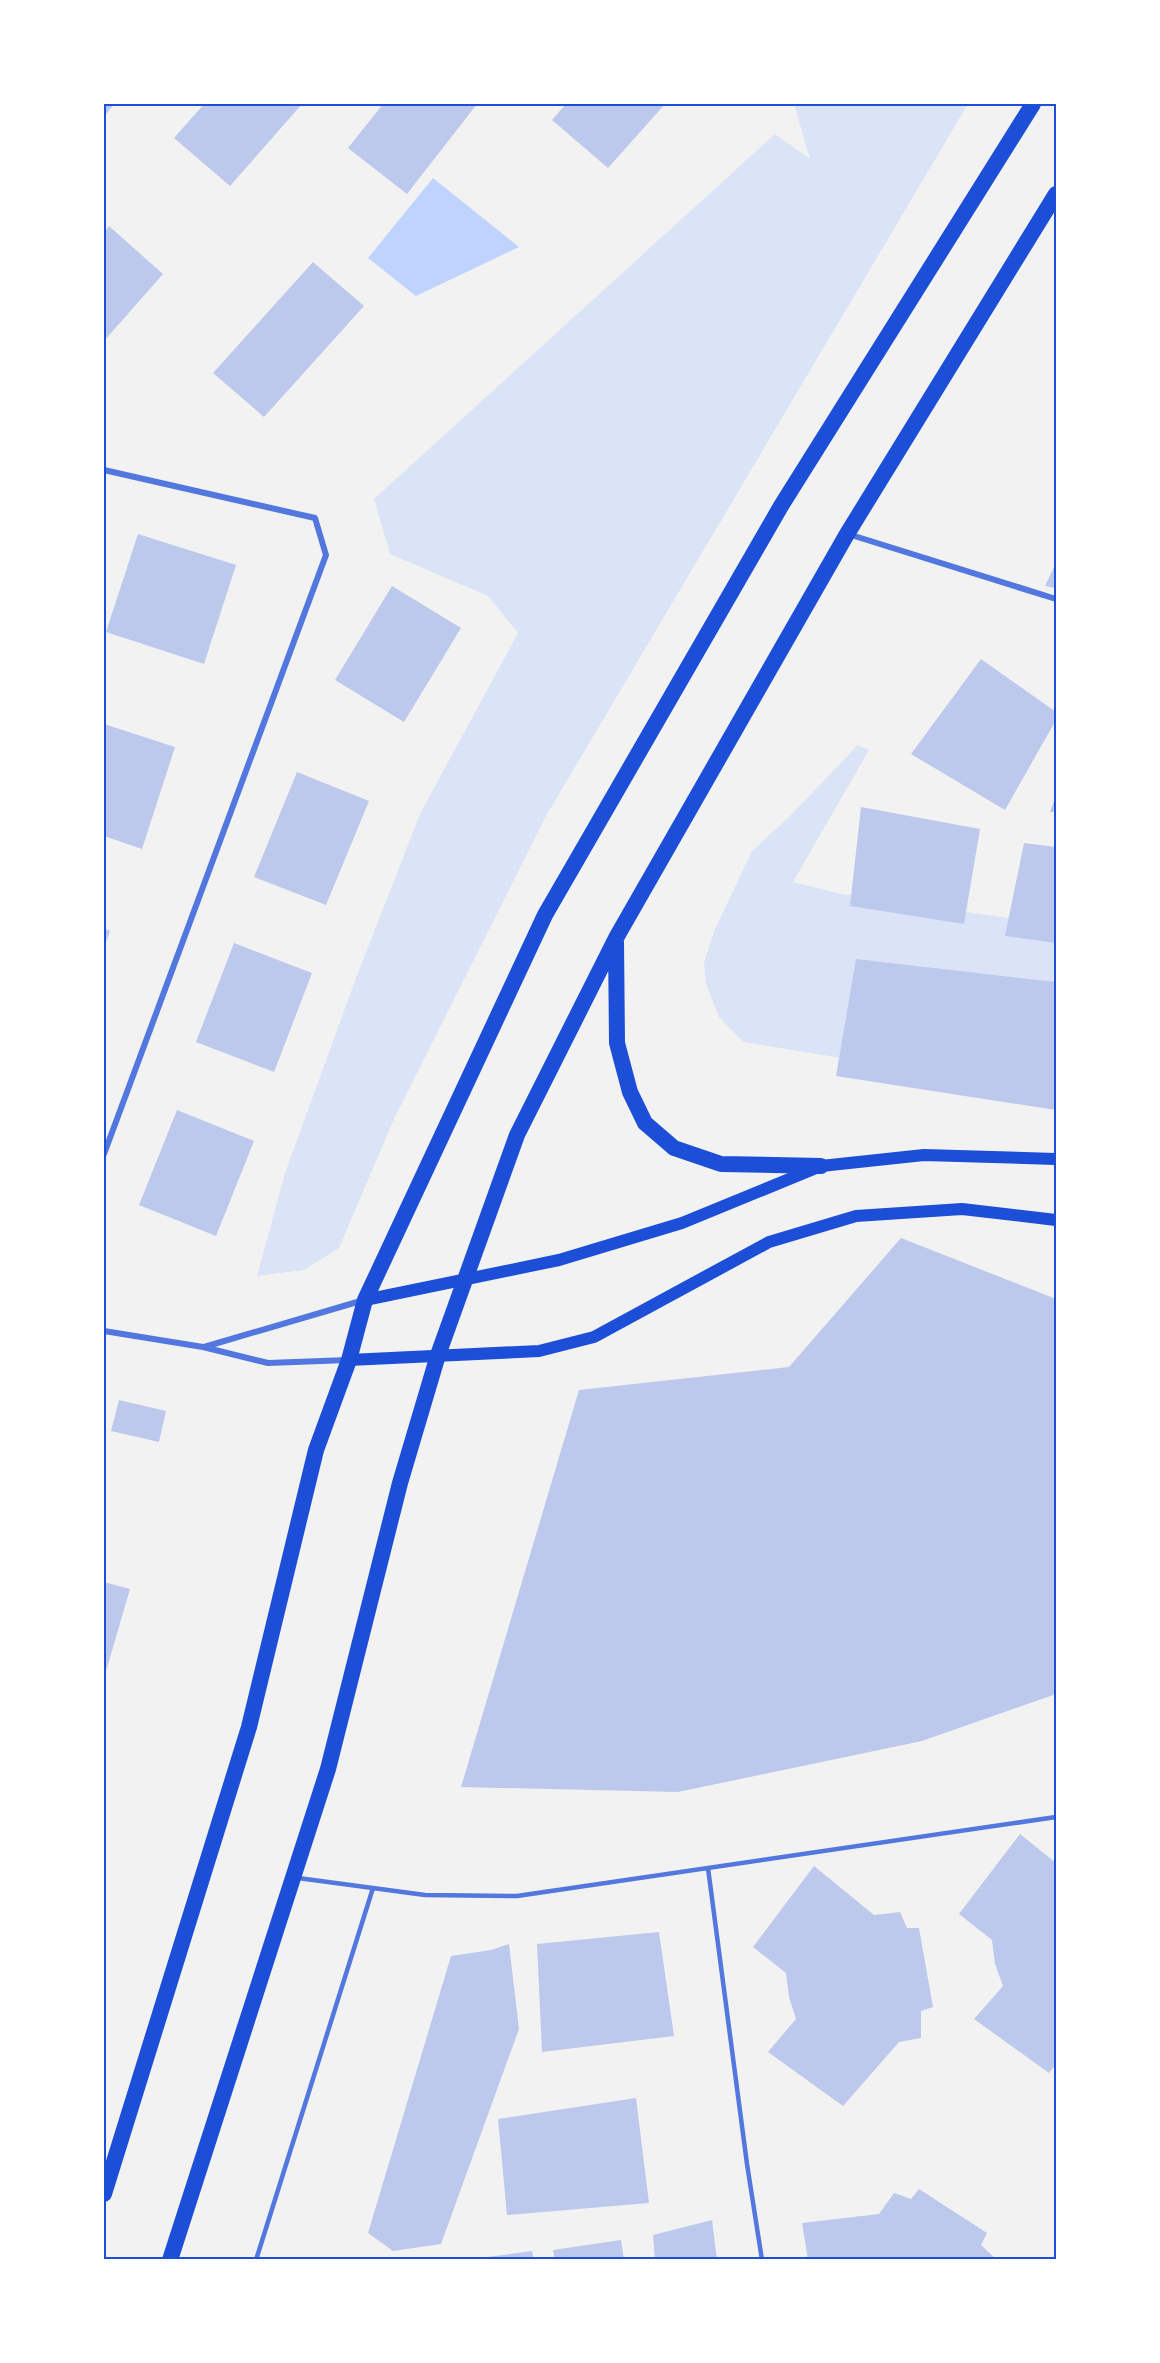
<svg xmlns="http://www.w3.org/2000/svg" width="1160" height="2363" font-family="'Exo 2',sans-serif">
  <rect width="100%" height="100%" fill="#f2f2f2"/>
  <!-- green -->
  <path fill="#dbe4f7" d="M794 104H968L546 816 394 1119 339 1248 304 1270 257 1276 285 1173 356 978 420 814 518 633 488 596 390 554 374 499 775 134 810 159Z
    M858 745 869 750 793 882 841 894 1056 925V1093L743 1042 719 1017 706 984 704 962 715 929 752 851 788 818Z"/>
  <!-- water -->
  <path fill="#bfd3fe" d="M433 178 519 247 416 296 368 258Z"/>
  <!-- building -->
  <path fill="#bdc9ec" d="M104 104H114L104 117Z
    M204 104H302L230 186 174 138Z
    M383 104H477L407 194 348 148Z
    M566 104H665L608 168 552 120Z
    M109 226 163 274 104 341V233Z
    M313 262 364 306 264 417 213 373Z
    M138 534 236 565 204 664 106 632Z
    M1056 563V588L1045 586Z
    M392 586 461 628 404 722 335 680Z
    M981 659 1056 712V720L1005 810 911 754Z
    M104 724 175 747 142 849 104 836Z
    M297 772 369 801 326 905 254 877Z
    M1056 795V812H1050Z
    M861 807 980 829 964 924 850 906Z
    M1024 843 1056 847V943L1005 936Z
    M104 928 110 931 104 948Z
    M234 943 312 973 274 1072 196 1042Z
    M856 959 1056 982V1110L836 1076Z
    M177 1110 254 1141 216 1236 139 1205Z
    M901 1238 1056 1299V1694L922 1741 678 1792 461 1787 579 1390 789 1367Z
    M119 1400 166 1411 159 1442 111 1431Z
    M104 1582 130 1589 104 1678Z
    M1020 1834 1056 1863V2064L1049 2073 974 2019 1003 1986 995 1964 992 1940 959 1914Z
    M814 1866 874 1915 900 1912 907 1928H919L933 2007 921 2011V2038L899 2042 843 2106 768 2052 796 2019 789 1997 786 1973 753 1947Z
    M659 1932 674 2036 542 2052 537 1944Z
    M509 1944 519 2029 441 2244 393 2251 368 2233 451 1956 491 1950Z
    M636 2098 649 2203 507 2215 498 2119Z
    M919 2189 987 2233 981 2245 997 2260H808L802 2223 879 2214 894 2193 911 2199Z
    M712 2220 717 2260H655L653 2235Z
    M621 2240 624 2260H555L553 2250Z
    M532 2251 534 2260H479V2258Z"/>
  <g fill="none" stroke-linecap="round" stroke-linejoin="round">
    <!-- service -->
    <path stroke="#5277de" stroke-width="4.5" d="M708 1868 747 2164 762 2260
      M298 1878 425 1895 517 1896 1056 1817
      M256 2260 373 1888"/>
    <!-- minor -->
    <path stroke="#5277de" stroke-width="6" d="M104 470 315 518 326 555 104 1154
      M848 534 1056 599
      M104 1331 203 1347 268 1363 348 1360
      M204 1347 364 1300"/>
    <!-- secondary -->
    <path stroke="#1d4ed8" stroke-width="12" d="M365 1300 559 1260 682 1223 821 1166 924 1155 1056 1159
      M349 1360 539 1351 594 1337 769 1242 856 1216 962 1209 1056 1220"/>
    <!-- trunk -->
    <path stroke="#1d4ed8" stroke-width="16" d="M616 942 617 1043 630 1092 645 1123 674 1148 721 1164 821 1166
      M104 2194 249 1727 316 1450 349 1360 365 1300 545 915 781 506 1033 104
      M170 2260 328 1769 400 1483 438 1355 517 1135 616 938 847 534 1056 194"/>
  </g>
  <!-- border -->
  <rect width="1160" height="2363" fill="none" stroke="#ffffff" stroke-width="210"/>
  <rect x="105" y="105" width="950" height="2153" fill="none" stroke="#1d4ed8" stroke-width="2"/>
</svg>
